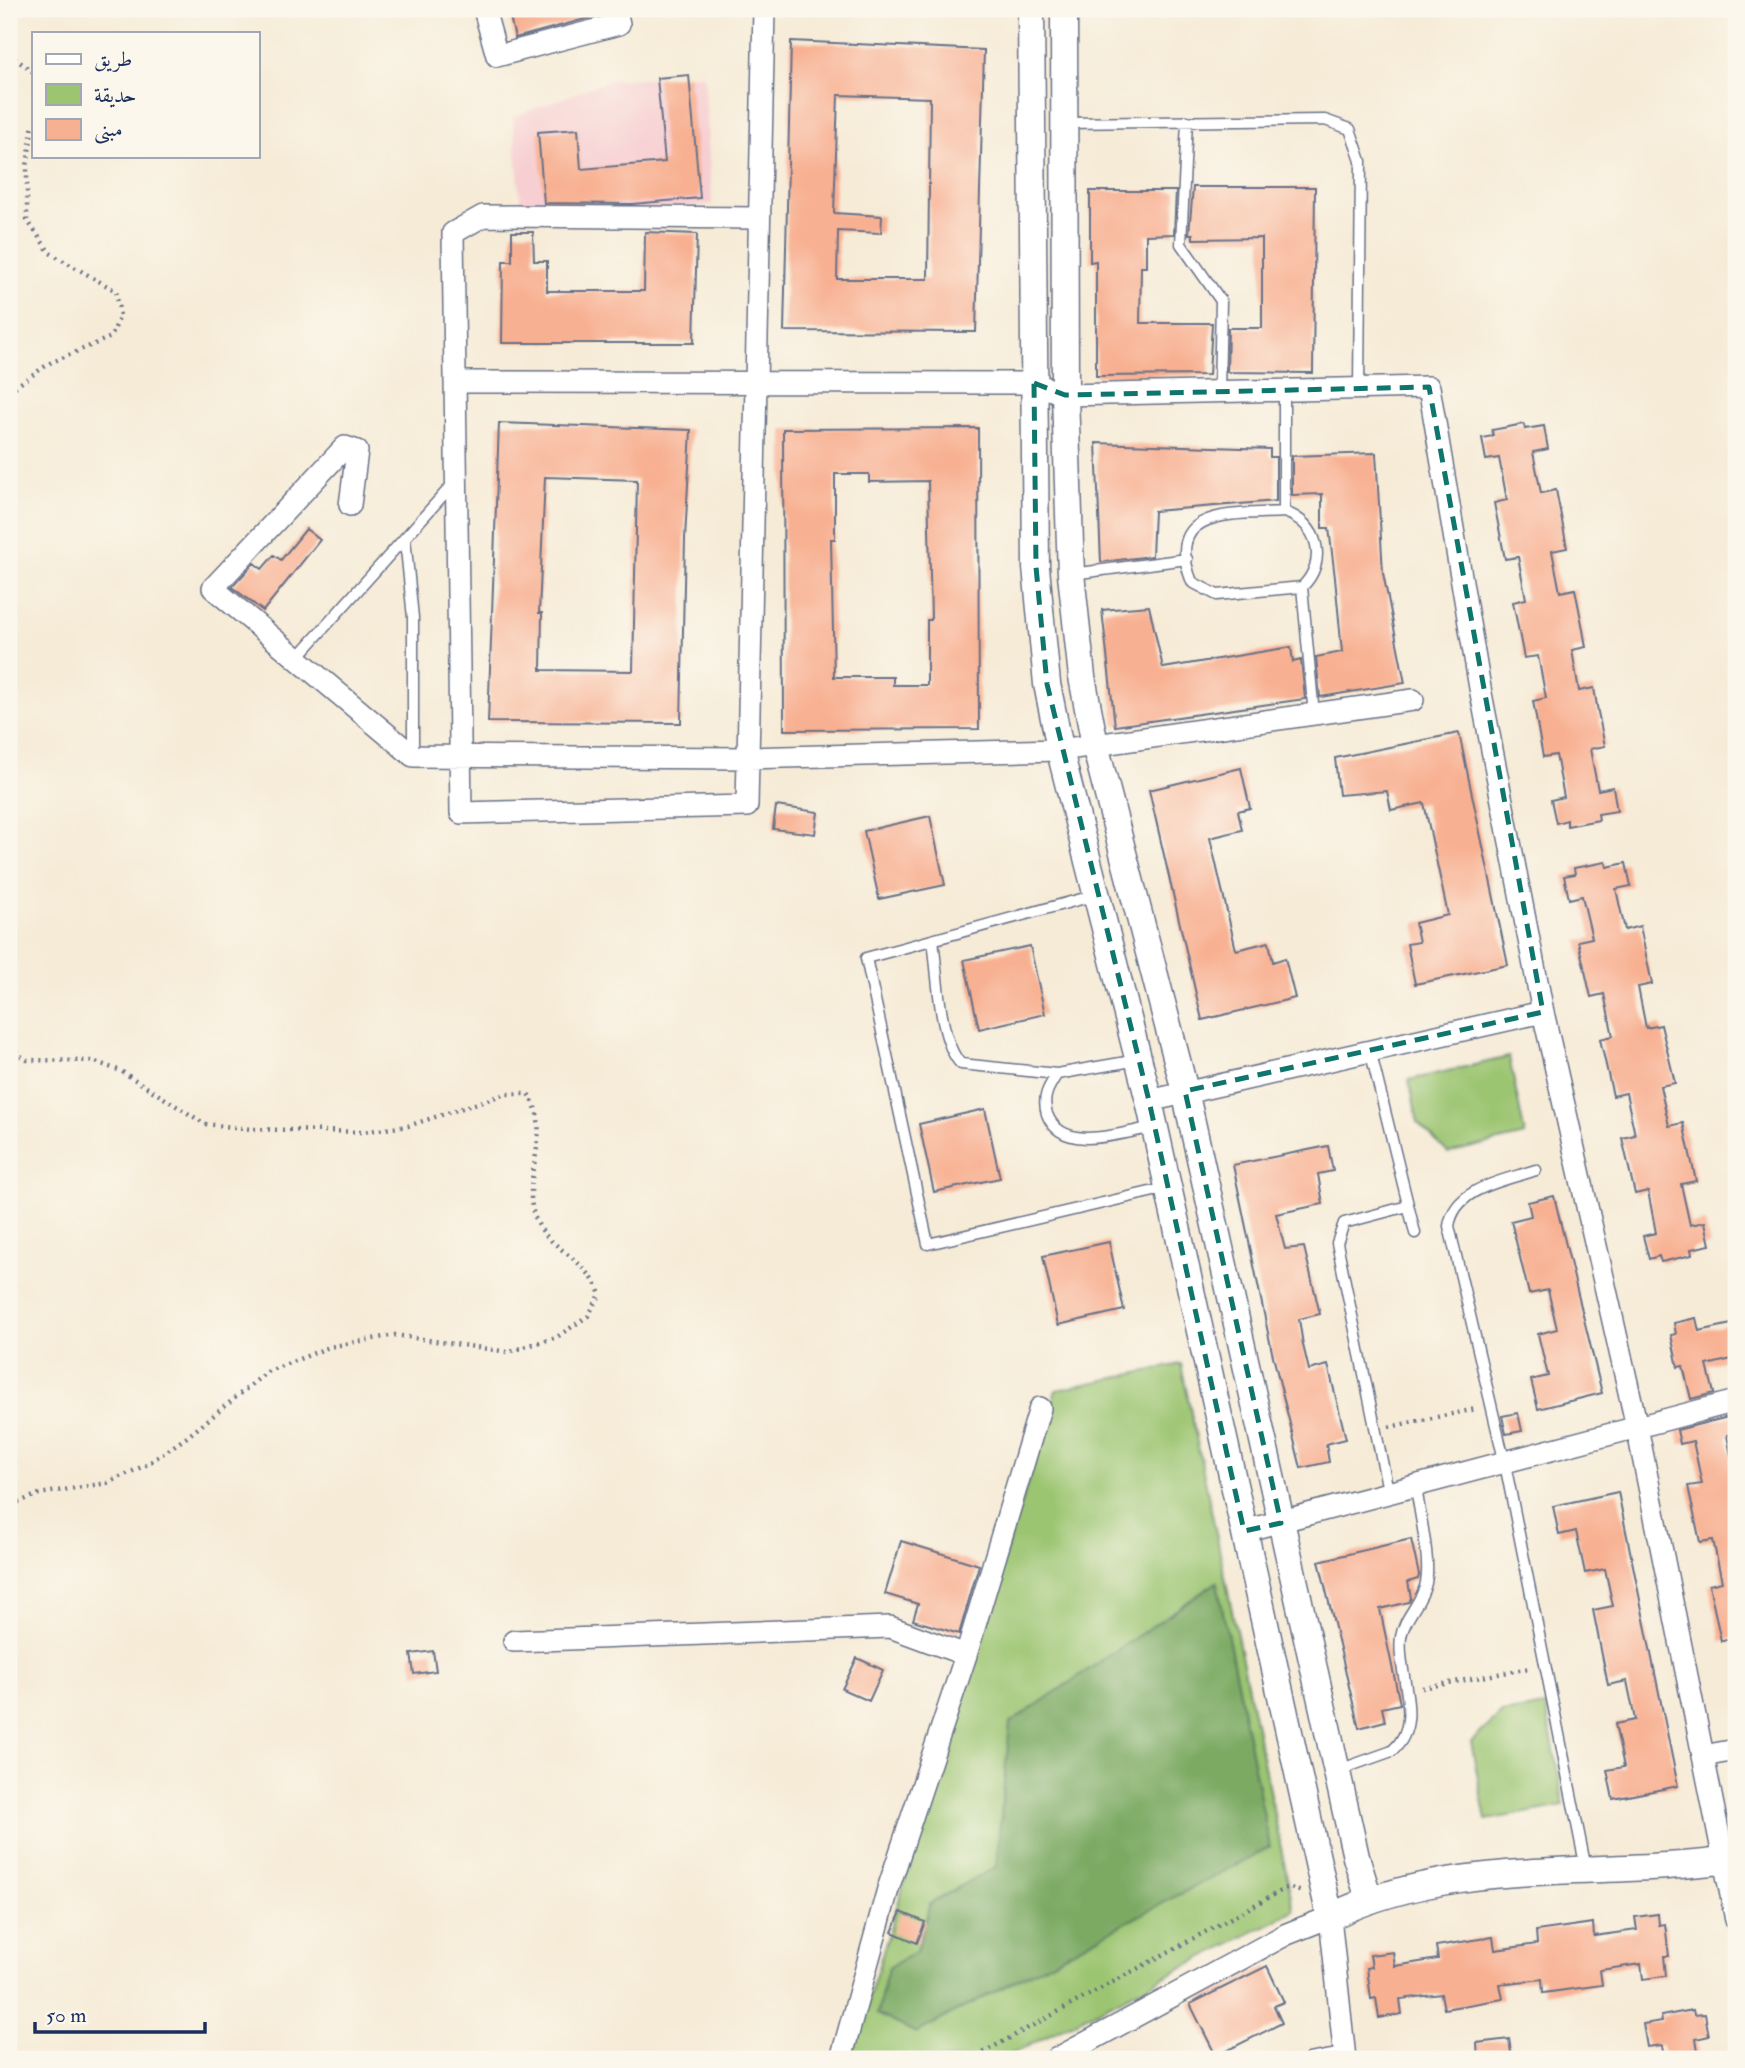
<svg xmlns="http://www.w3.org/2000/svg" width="1745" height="2068" font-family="'IM FELL Double Pica',Amiri,serif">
  <rect width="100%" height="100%" fill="#fbf7ec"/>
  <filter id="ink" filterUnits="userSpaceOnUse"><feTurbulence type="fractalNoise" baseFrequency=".0143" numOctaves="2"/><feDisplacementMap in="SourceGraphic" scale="14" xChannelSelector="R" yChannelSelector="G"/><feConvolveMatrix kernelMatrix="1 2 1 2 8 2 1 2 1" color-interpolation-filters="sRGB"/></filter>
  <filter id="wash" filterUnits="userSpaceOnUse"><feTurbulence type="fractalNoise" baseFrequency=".00686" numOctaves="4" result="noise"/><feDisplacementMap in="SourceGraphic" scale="28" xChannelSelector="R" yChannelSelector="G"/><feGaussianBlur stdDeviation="1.57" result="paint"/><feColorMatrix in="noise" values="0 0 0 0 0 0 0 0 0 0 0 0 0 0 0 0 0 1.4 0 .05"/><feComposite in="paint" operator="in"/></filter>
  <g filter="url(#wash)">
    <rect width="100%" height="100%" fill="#f6ebd7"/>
    <!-- built -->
    <path fill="#f7cfd2" d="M704 75 712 204 522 221 513 117 610 80Z"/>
    <!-- green -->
    <path fill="#9bc571" stroke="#5b7a68" stroke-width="2" d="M1509 1057 1525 1135 1448 1153 1418 1123 1409 1080Z
      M1181 1364 1294 1911 1002 2059H850L1056 1390Z
      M1546 1706 1564 1806 1486 1820 1471 1742 1502 1713Z"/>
    <!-- forest -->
    <path fill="#7caa63" stroke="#4c6c60" stroke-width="2" d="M1217 1582 1270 1847 916 2033 877 2014 888 1968 917 1951 930 1903 996 1867 1010 1723Z"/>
    <g id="blocks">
      <!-- building -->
      <path fill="#f8b092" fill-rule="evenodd" d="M508 9H603L604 14 515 38Z
        M791 41 984 50 976 332 784 331ZM838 95 930 98 928 279H837L838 231 881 233 882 216 834 213Z
        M689 75 700 198 632 204 544 203 538 132 578 129 581 169 665 162 657 78Z
        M1193 187H1315L1313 373 1227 372 1228 328H1262V238L1193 239V234H1189Z
        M1090 191H1176L1174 234 1146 235V267H1141L1140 323H1212L1209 375 1096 376V261L1090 262Z
        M512 232H533L534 261H547V291H644L645 232 697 234 694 343H502L503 261H512Z
        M499 423 691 430 685 539 681 723 488 722ZM545 477 637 480 633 671 541 670 542 613H539Z
        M1524 424 1525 429 1544 426 1548 449 1533 452 1541 493 1556 490 1562 521 1567 548 1552 551 1560 592 1575 589 1582 624 1586 647 1572 650 1579 691 1594 688 1598 712 1605 746 1590 749 1598 790 1613 787 1617 811 1598 814 1599 820 1567 826V820L1556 823 1551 800 1564 797 1556 755 1543 757 1533 701 1546 698 1538 656 1524 658 1513 602 1526 599 1518 557 1505 559 1494 503 1507 500 1499 458 1486 460 1482 438 1493 436 1492 430Z
        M978 428 979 729 784 730 783 429ZM835 474H869V482L928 481 931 620H927V685H893V677H834L831 539H835Z
        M1096 443 1270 449V457H1276V501L1154 511 1152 556 1101 562Z
        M1376 453 1383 573 1405 683 1320 697 1316 657 1342 652 1335 578 1329 528H1322V494L1292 495V456Z
        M306 529 320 540 263 611 232 587 254 563 262 569 274 555 281 560Z
        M1149 606 1163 668 1291 647 1293 662 1301 660 1305 699 1115 726 1102 610Z
        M1459 733 1508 965 1415 984 1407 944 1419 942 1415 923 1448 915 1424 803 1391 810 1387 791 1339 795 1335 758Z
        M1241 768 1250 808 1238 811 1242 830 1210 838 1236 950 1269 942 1273 962 1285 958 1295 998 1202 1020 1149 790Z
        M776 806 818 812 815 834 773 829Z
        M930 816 945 885 879 899 864 831Z
        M1606 862 1607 867 1626 863 1631 886 1616 889 1625 930 1640 926 1652 984 1638 987 1646 1028 1661 1025 1675 1083 1660 1086 1669 1126 1683 1123 1696 1181 1681 1184 1690 1225 1705 1222 1710 1245 1691 1249 1692 1255 1661 1262 1659 1256 1649 1259 1643 1236 1656 1233 1648 1191 1635 1194 1622 1138 1635 1135 1626 1093 1613 1096 1600 1039 1613 1036 1604 994 1591 997 1578 941 1592 938 1582 896 1569 899 1564 876 1575 874 1574 868Z
        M1030 946 1045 1014 979 1029 964 960Z
        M985 1109 1000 1178 934 1192 919 1124Z
        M1328 1146 1333 1171 1318 1174 1323 1204 1276 1214 1285 1249 1304 1247 1320 1314 1299 1319 1303 1345 1309 1370 1328 1365 1346 1439 1326 1444 1329 1462 1301 1468 1272 1352 1233 1165Z
        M1554 1196 1602 1393 1538 1409 1531 1380 1548 1376 1538 1334 1557 1329 1548 1290 1529 1294 1511 1221 1531 1216 1528 1202Z
        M1109 1242 1124 1310 1058 1325 1043 1256Z
        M1696 1318 1699 1331 1736 1323V1358L1707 1365 1714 1393 1691 1399 1683 1366 1678 1367 1671 1335 1676 1334 1674 1323Z
        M1518 1413 1522 1431 1506 1434 1502 1416Z
        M1736 1415V1433L1727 1435 1736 1481V1638L1721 1641 1709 1585 1722 1582 1713 1540 1700 1542 1688 1486 1702 1484 1693 1441 1680 1444 1677 1430Z
        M1618 1492 1678 1786 1613 1799 1607 1770 1624 1767 1615 1724 1635 1720 1627 1681 1608 1685 1593 1610 1613 1606 1605 1569 1585 1573 1576 1531 1559 1535 1553 1506Z
        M1411 1539 1419 1575 1418 1579 1408 1582 1411 1598 1409 1602 1380 1609 1400 1704 1382 1708 1385 1721 1359 1728 1319 1561Z
        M901 1541 979 1565 959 1634 913 1620 918 1604 885 1594Z
        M433 1651 436 1671 414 1674 411 1654Z
        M857 1658 883 1670 869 1701 842 1689Z
        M901 1912 925 1922 917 1943 892 1932Z
        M1658 1914 1659 1925 1665 1924 1669 1956H1664L1666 1976 1643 1979 1641 1964 1600 1970 1602 1985 1543 1993 1542 1979 1500 1984 1503 1999 1444 2009 1441 1994 1400 1999 1402 2014 1379 2018 1376 1998 1371 1999 1367 1968 1372 1967 1370 1955 1393 1952 1395 1966 1438 1959 1436 1946 1493 1937 1495 1950 1537 1944 1536 1931 1593 1923 1594 1936 1637 1930 1635 1917Z
        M1267 1966 1284 2002 1274 2006 1282 2023 1216 2056 1190 2004Z
        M1693 2010 1694 2015 1705 2014 1709 2036 1696 2039 1699 2059H1664L1662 2045 1647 2047 1643 2024 1662 2021 1661 2016Z
        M1509 2039 1512 2059H1478L1477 2043Z"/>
    </g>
  </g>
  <g filter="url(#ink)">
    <use href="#blocks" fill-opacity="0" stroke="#687188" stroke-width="2"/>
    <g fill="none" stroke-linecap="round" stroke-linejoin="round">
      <defs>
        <path id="service" d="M1187 121 1181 244 1221 301 1219 392
          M1064 123 1325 120 1350 129 1361 161 1359 389
          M1284 512C1319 523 1328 562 1302 587L1217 595 1192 582C1162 506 1236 515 1284 512Z
          M1284 512V391
          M405 538 413 618V755
          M1072 574 1187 559
          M1302 587 1314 715
          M297 658 454 483
          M1096 895 866 958 928 1244 1167 1188
          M933 940C938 973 938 1040 961 1064L1057 1074
          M1370 1050 1415 1233
          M1138 1060 1057 1074C1048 1088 1042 1097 1047 1114 1062 1155 1123 1132 1155 1127
          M1536 1170C1504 1181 1455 1187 1449 1226L1505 1464 1586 1869
          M1389 1495 1337 1243 1344 1223 1408 1206
          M1336 1771 1392 1751C1426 1722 1396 1673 1401 1637 1404 1617 1422 1603 1426 1583 1431 1558 1419 1513 1416 1486
          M1309 2059 1344 2053"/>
        <path id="minor" d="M484 9 497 56 619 24 616 9
          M759 218 483 216 453 233 461 813 747 806 764 9
          M455 382 1034 383 1065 395 1429 387 1480 688 1543 1012 1637 1427 1736 1920
          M350 505 357 451 345 447 213 588 413 756 748 758 1060 750 1413 700
          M1149 1101 1543 1012
          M1244 1531 1736 1401
          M514 1641 890 1627 966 1655
          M1703 1756 1736 1750
          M841 2059 888 1889 966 1655 1040 1408
          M1056 2059 1287 1934 1330 1917 1345 2059"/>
        <path id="tertiary" d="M1031 9 1036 567 1047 684 1063 763 1149 1101 1330 1917C1455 1855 1602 1879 1736 1859
          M1064 9 1065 395 1071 574 1082 677 1095 745 1185 1091 1356 1857 1369 1899"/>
      </defs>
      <!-- service casing -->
      <use href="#service" stroke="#687188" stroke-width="13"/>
      <!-- minor casing -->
      <use href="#minor" stroke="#687188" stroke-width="24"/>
      <!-- tertiary casing -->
      <use href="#tertiary" stroke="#687188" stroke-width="29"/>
      <!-- path -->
      <path stroke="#687188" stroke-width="4.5" stroke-dasharray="2 5" stroke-linecap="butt" d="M9 54 33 72
        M9 391 50 363 111 337 120 316 116 291 50 253 27 220V166L33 123
        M9 1048 27 1060 93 1061 121 1071 205 1124 252 1129 362 1132 408 1126 505 1094H528C556 1131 517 1183 537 1222 551 1251 589 1259 600 1295L588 1316 557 1337 508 1352 395 1335 329 1347 267 1372 187 1437 146 1465 107 1483 39 1494 9 1506
        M1389 1427 1476 1409
        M1422 1688 1530 1668
        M971 2059 1288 1887 1302 1892"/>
      <!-- service -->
      <use href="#service" stroke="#fff" stroke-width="10"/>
      <!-- minor -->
      <use href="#minor" stroke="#fff" stroke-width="21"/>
      <!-- tertiary -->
      <use href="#tertiary" stroke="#fff" stroke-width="26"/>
    </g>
  </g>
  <!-- marked area -->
  <path fill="none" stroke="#0f766e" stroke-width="5" stroke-dasharray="14 9" stroke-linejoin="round" d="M1034 383 1065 395 1429 387 1543 1012 1185 1091 1281 1523 1244 1531 1149 1101 1047 684 1036 567Z"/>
  <!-- margin -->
  <rect width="1745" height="2068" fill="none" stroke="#fbf7ec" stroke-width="35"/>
  <!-- legend -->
  <rect x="32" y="32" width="228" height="126" fill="#fbf7ec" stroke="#a1a7b3" stroke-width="2"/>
  <rect x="46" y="54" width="35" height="10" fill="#ffffff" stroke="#a1a7b3" stroke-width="2"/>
  <text x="94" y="66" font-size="21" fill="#1b2f5e">طريق</text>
  <rect x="46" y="84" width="35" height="21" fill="#9bc571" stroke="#a1a7b3" stroke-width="2"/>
  <text x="94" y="102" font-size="21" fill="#1b2f5e">حديقة</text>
  <rect x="46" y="119" width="35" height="21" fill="#f8b092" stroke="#a1a7b3" stroke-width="2"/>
  <text x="94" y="136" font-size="21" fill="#1b2f5e">مبنى</text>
  <!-- scale -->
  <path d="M35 2022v10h170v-10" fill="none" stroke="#1b2f5e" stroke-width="3.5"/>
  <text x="46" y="2022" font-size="21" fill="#1b2f5e" stroke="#fbf7ec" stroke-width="5" paint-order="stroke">50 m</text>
</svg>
